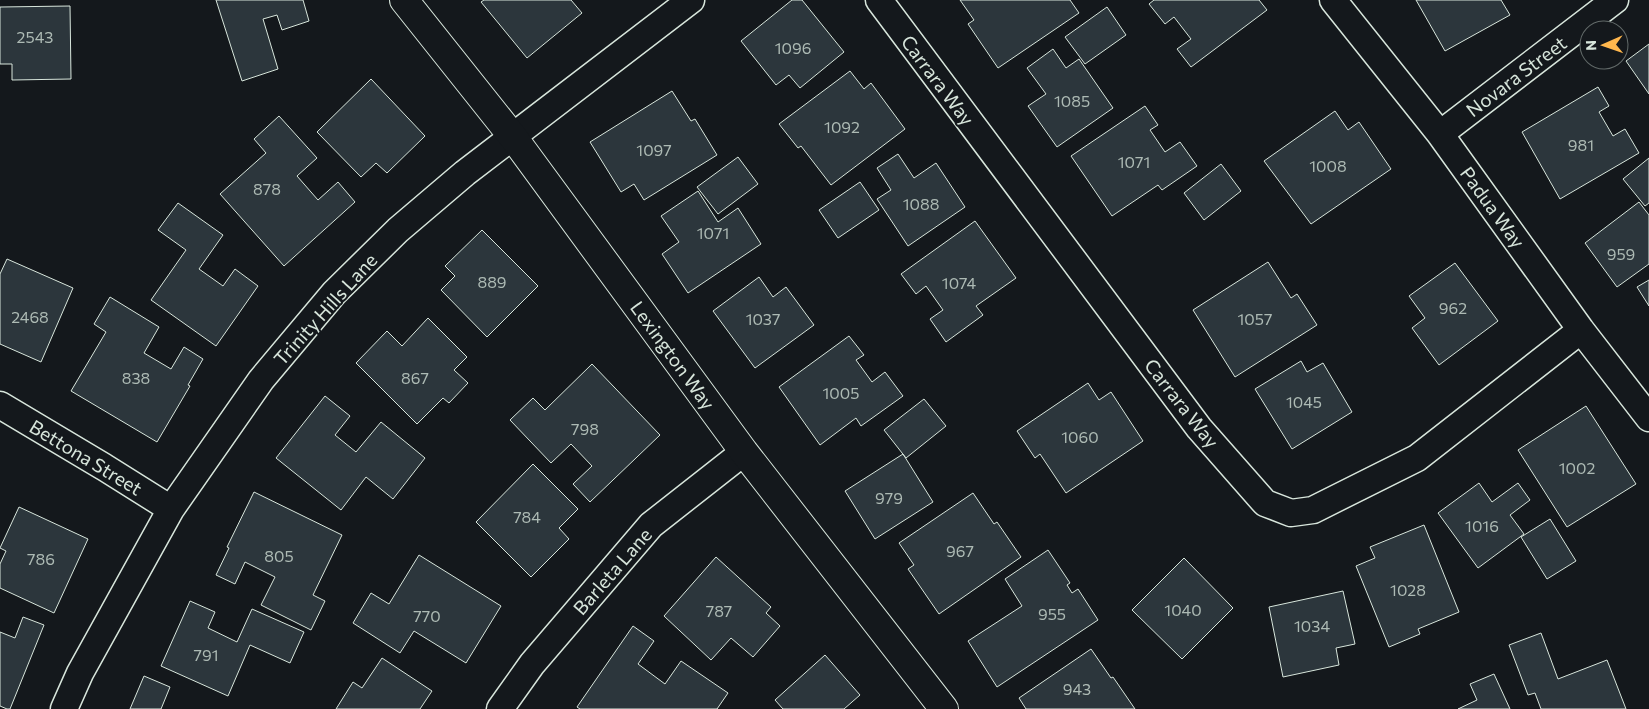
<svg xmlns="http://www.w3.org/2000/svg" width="1649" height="709" font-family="Commissioner,sans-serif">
  <rect width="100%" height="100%" fill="#14181c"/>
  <!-- building -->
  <path fill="#2c363c" stroke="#d8e6dc" d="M216 0H303L309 21 282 30 277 15 263 19 278 69 242 81Z
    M484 0H571L582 13 527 58 481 2Z
    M792 0H802L844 52 800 88 789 75 776 85 741 41Z
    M960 0H1070L1079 13 998 68 968 24 974 20Z
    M1154 0H1259L1267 10 1191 67 1177 49 1191 39 1174 17 1165 24 1149 4Z
    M1416 0H1501L1510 15 1445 51Z
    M70 6 71 79 12 80V64H0V7Z
    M1107 7 1126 35 1085 64 1065 37Z
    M1649 44V94L1626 61Z
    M1053 49 1066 68 1079 59 1113 108 1057 147 1028 106 1046 94 1027 68Z
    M850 71 864 89 871 83 905 129 831 185 801 146 798 148 779 124Z
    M371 79 425 136 387 173 376 163 361 177 317 132Z
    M1598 87 1609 106 1599 112 1613 136 1625 129 1639 153 1560 199 1522 132Z
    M672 91 691 121 695 119 717 155 644 200 634 184 621 192 590 142Z
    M1145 106 1158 125 1150 130 1165 152 1180 142 1197 166 1162 190 1158 185 1112 216 1071 156Z
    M1335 111 1348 130 1359 122 1391 169 1311 224 1264 161Z
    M279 116 317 158 297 176 318 200 338 182 355 202 284 266 220 194 266 153 254 139Z
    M898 154 914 178 936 163 965 207 908 246 877 199 891 190 877 168Z
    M738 157 758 184 718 214 697 187Z
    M1649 158V203L1645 206 1623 179Z
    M1221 164 1241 191 1204 220 1184 193Z
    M860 182 879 210 838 238 819 210Z
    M698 191 718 222 738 208 761 244 688 293 662 254 679 242 661 216Z
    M1639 202 1649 215V264L1617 287 1585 243Z
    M178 203 223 235 199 269 223 286 235 269 258 286 216 346 151 300 186 250 158 230Z
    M975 221 1016 278 976 306 983 315 946 342 930 319 943 310 926 286 916 294 901 274Z
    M482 230 538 286 487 337 441 290 455 276 445 266Z
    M7 259 73 288 41 362 0 344V274Z
    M1268 262 1291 298 1297 294 1317 325 1235 377 1193 310Z
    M1455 263 1498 321 1439 365 1412 328 1425 318 1409 296Z
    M759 277 773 297 786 287 814 325 755 368 713 311Z
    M1649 280V306L1637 287Z
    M110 297 159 327 144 353 171 369 184 347 203 359 188 385 190 386 157 442 71 391 106 332 94 324Z
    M428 318 467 357 454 370 468 383 449 403 443 398 417 424 356 363 387 331 402 346Z
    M849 336 864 355 856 360 872 382 885 372 903 396 861 426 856 418 820 445 779 387Z
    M1301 361 1307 372 1323 363 1352 412 1292 449 1255 389Z
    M592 364 660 435 590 502 573 484 592 466 571 444 551 463 510 420 533 398 545 410Z
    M1088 383 1099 400 1111 392 1143 441 1066 493 1040 454 1035 458 1017 431Z
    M325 396 350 416 335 435 356 452 381 422 425 458 393 499 366 477 341 510 276 458Z
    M924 399 946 426 906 458 884 430Z
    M1586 406 1636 484 1567 527 1518 450Z
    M903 454 933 502 875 539 845 491Z
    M533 464 578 509 559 528 569 539 531 577 476 522Z
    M1479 483 1492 502 1518 483 1530 500 1510 515 1524 534 1478 568 1438 513Z
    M254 492 342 535 313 595 325 601 311 630 261 605 275 577 245 562 235 584 216 575 229 548 227 547Z
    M973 493 994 524 997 522 1021 557 939 614 908 569 914 565 899 543Z
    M19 507 88 539 54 613 0 588V564L6 551 0 548Z
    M1550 519 1576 561 1547 579 1521 537Z
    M1424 525 1459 612 1418 629 1420 634 1389 647 1356 566 1375 558 1370 547Z
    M1048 550 1070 583 1067 585 1072 593 1078 589 1098 620 997 687 968 641 1022 606 1005 579Z
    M419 555 501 606 466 663 414 631 400 653 353 623 371 593 389 604Z
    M716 557 771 607 766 613 780 626 753 657 731 638 711 660 664 616Z
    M1184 558 1233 608 1182 659 1132 610Z
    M1343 591 1355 644 1336 648 1339 665 1283 677 1269 607Z
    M190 601 215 612 208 628 237 642 252 609 304 632 290 663 250 645 228 696 161 666Z
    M23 617 44 625 10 709H7L0 706V632L15 638Z
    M633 626 654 641 638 664 665 684 681 661 728 693 717 709H580L577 707Z
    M1541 633 1558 679 1607 660 1626 709H1541L1535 693 1528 695 1509 645Z
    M1091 649 1111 678 1113 677 1135 709H1026L1019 698Z
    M825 655 860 695 844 709H783L775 700Z
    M382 658 432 691 420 709H336L353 682 362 688Z
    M1494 674 1510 709H1458L1477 700 1470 684Z
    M144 676 170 687 161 709H130Z"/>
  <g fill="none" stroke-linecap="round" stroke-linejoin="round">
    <defs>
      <path id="minor" d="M879 0 1199 428 1265 503 1291 513 1313 510 1417 458 1581 330
        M1333 0 1440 134 1581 330 1649 418
        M1440 134 1615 0
        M0 405 104 467 171 509
        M64 709 80 673 171 509 261 380 334 293 398 230 465 173 691 0
        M500 709 532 664 651 525 744 452"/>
      <path id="tertiary" d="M404 0 513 137 744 452 944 709"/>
    </defs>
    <!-- minor casing -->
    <use href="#minor" stroke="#d8e6dc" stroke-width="29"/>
    <!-- tertiary casing -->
    <use href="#tertiary" stroke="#d8e6dc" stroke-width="30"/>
    <!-- minor -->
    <use href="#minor" stroke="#14181c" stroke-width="26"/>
    <!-- tertiary -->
    <use href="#tertiary" stroke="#14181c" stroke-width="28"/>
  </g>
  <g text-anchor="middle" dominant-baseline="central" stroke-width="4" stroke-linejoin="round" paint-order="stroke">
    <!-- number labels -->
    <g font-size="16" fill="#adbab4">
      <text x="35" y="36">2543</text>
      <text x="793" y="47">1096</text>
      <text x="1072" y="100">1085</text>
      <text x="842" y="126">1092</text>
      <text x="1581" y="144">981</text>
      <text x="654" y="149">1097</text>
      <text x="1134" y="161">1071</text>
      <text x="1328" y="165">1008</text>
      <text x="267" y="188">878</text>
      <text x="921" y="203">1088</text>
      <text x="713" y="232">1071</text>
      <text x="1621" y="253">959</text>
      <text x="492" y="281">889</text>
      <text x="959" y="282">1074</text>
      <text x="1453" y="307">962</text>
      <text x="30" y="316">2468</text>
      <text x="763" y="318">1037</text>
      <text x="1255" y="318">1057</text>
      <text x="136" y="377">838</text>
      <text x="415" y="377">867</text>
      <text x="841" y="392">1005</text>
      <text x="1304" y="401">1045</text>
      <text x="585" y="428">798</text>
      <text x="1080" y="436">1060</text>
      <text x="1577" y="467">1002</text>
      <text x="889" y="497">979</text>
      <text x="527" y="516">784</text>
      <text x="1482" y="525">1016</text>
      <text x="960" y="550">967</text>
      <text x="279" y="555">805</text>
      <text x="41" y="558">786</text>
      <text x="1408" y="589">1028</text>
      <text x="1183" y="609">1040</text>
      <text x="719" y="610">787</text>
      <text x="1052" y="613">955</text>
      <text x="427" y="615">770</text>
      <text x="1312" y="625">1034</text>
      <text x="206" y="654">791</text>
      <text x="1077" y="688">943</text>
    </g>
    <!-- street labels -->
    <g font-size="19" fill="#d8e6dc" stroke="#14181c">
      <text transform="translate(1516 76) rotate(-37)">Novara Street</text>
      <text transform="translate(938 80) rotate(53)">Carrara Way</text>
      <text transform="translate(1493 207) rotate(54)">Padua Way</text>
      <text transform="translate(325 309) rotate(-48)">Trinity Hills Lane</text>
      <text transform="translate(673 355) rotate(54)">Lexington Way</text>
      <text transform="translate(1182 403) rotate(52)">Carrara Way</text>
      <text transform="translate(86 457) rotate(31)">Bettona Street</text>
      <text transform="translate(612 571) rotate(-49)">Barleta Lane</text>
    </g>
  </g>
  <!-- north arrow -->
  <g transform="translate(1604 45) rotate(268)"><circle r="24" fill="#14181c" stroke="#626a69"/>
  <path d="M0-4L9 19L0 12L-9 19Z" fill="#ffb74d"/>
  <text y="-8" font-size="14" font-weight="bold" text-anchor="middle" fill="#d8e6dc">N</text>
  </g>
</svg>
